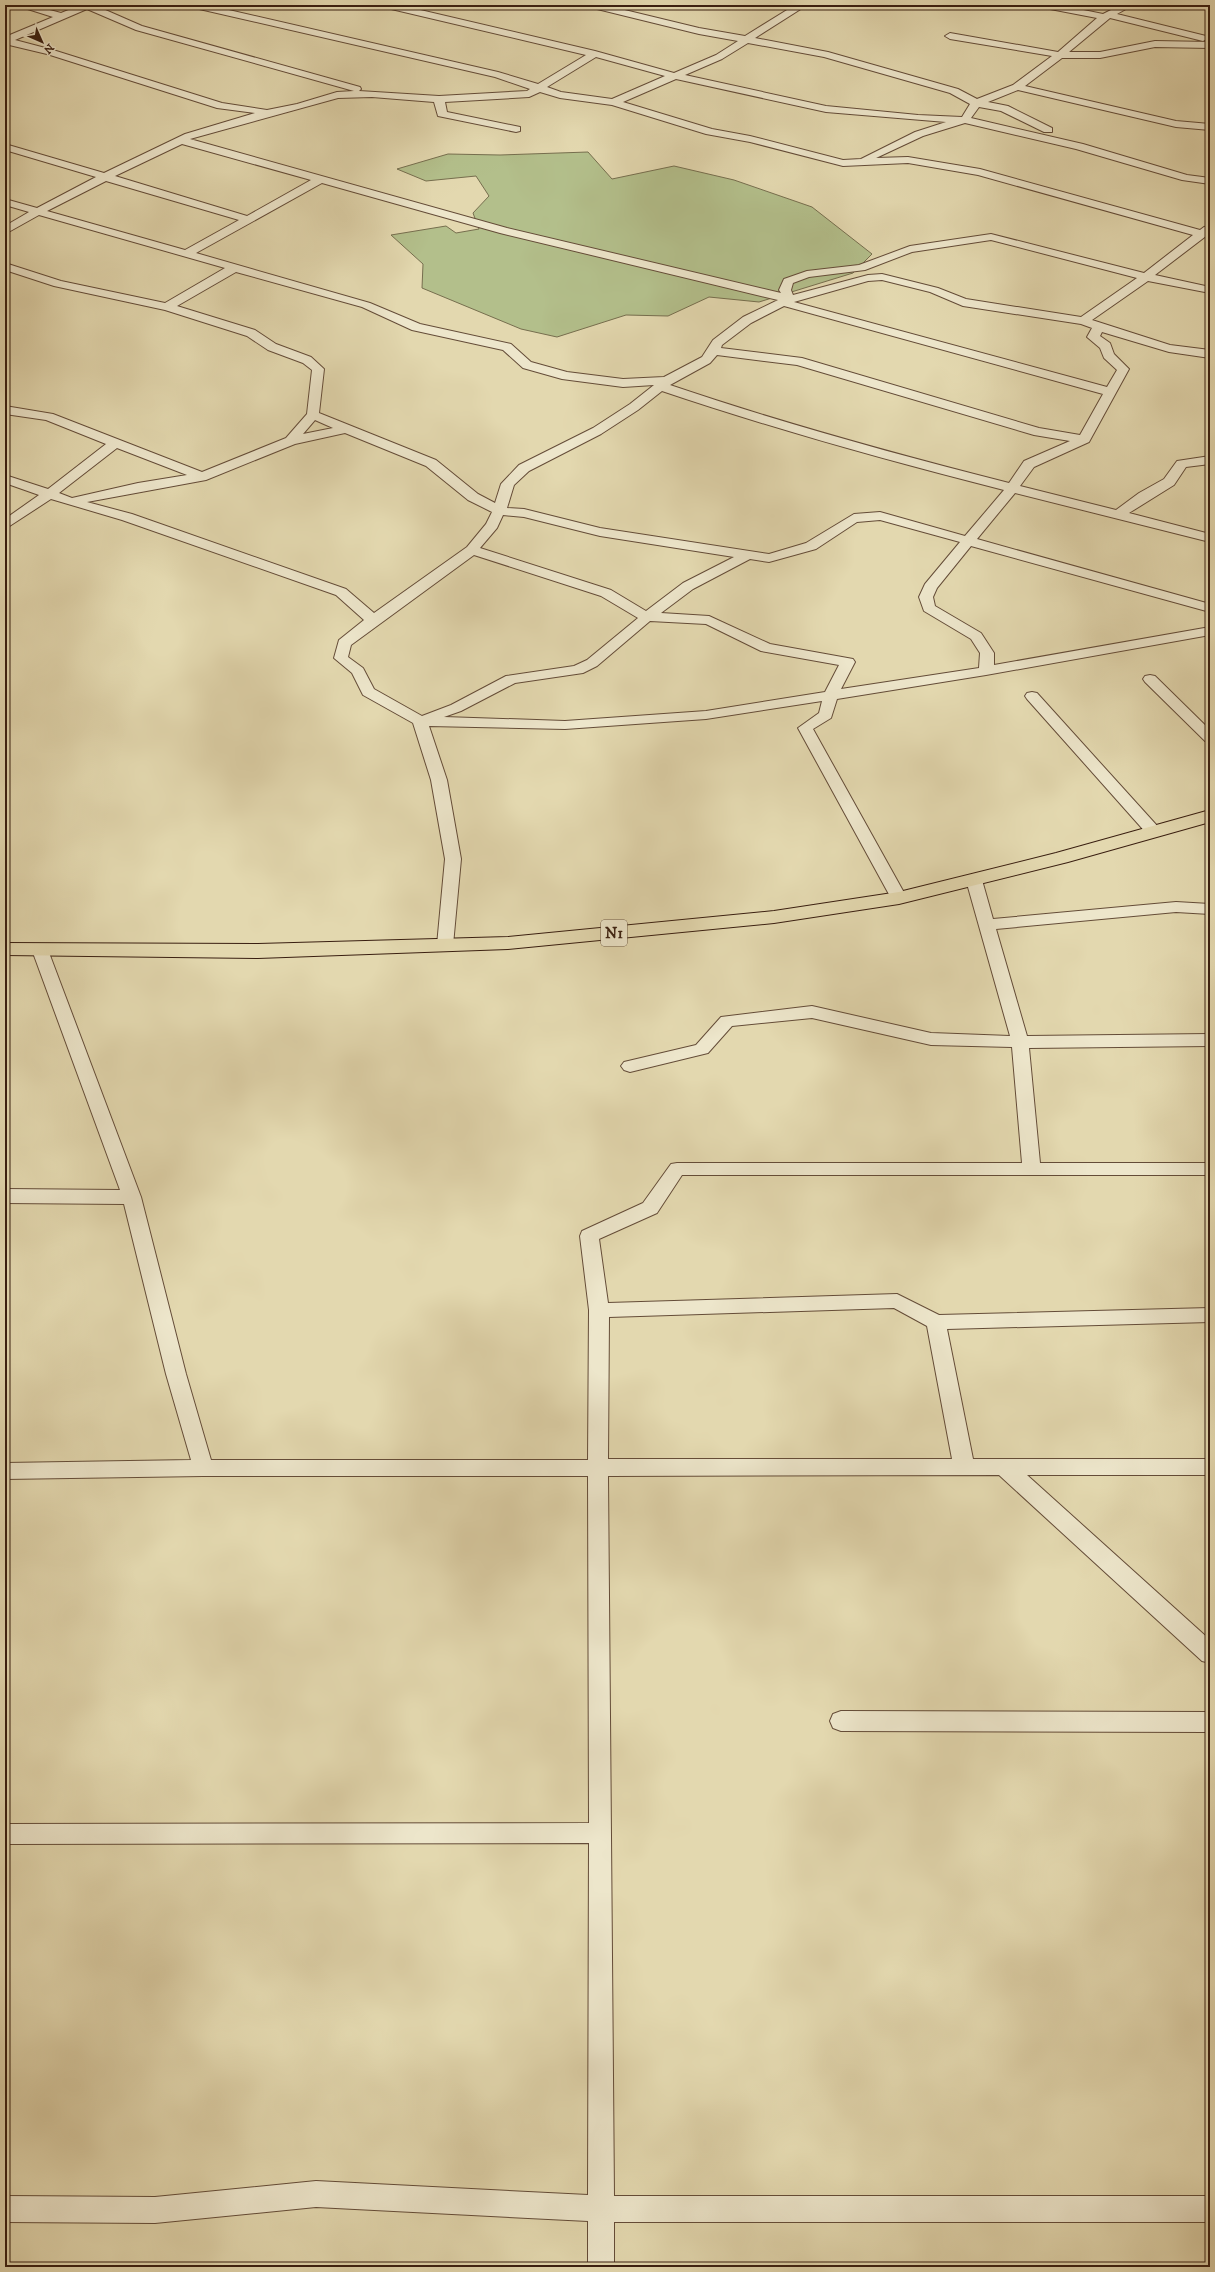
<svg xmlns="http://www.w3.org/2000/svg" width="1215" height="2272" font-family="'IM FELL DW Pica',serif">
  <rect width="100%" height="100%" fill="#e3d8af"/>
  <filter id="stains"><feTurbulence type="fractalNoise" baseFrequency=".005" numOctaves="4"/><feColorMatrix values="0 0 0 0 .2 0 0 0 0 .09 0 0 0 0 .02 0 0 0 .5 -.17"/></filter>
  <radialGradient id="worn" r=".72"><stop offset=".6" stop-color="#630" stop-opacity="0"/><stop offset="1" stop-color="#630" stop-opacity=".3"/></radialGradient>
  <!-- green -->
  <path fill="#b3bf8b" stroke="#766e4e" d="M588 152 612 179 674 166 734 180 812 207 872 254 853 273 759 302 709 297 668 316 626 315 557 337 521 329 422 288 423 264 391 235 446 226 456 233 479 229 473 213 489 196 476 176 426 181 397 169 448 154 500 155Z"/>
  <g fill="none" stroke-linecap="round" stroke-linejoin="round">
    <defs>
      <path id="minor" d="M15 5H31L61 13 81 5H94L142 26 360 87 361 89 359 91 439 96 527 91 530 89 495 77 195 8 190 5H207L498 72 538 84 586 55 387 8 382 5H399L595 51 674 73 716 55 738 41 699 34 589 7 587 5H604L699 28 745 36 795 5H807L755 38 828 52 958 89 977 99 1013 85 1052 56 950 39 945 36 950 33 1058 52 1097 18 1045 8 1040 5H1059L1103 14 1121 5H1133L1117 14 1206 36 1208 38 1203 41 1110 18 1069 52H1100L1155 41 1210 42V48L1155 47 1100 58H1062L1025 86 1176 121 1210 124V130L1176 127 1018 90 988 102 1008 106 1052 128V132H1044L1001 111 979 107 971 118 1083 144 1187 175 1210 178V184L1182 180 1076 149 965 123 923 136 876 158 908 157 980 169 1200 230 1204 227 1210 226V233L1155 275 1210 287V293L1148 281 1092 320 1170 345 1210 350V358L1169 352 1102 332 1100 336 1110 343 1114 354 1129 369 1089 442 1034 467 1020 486 1116 510 1139 493 1164 479 1177 461 1210 456V464L1186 467 1174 485 1129 513 1210 534V542L1015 493 977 539 1210 604V612L971 546 937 588 933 597 935 606 981 633 994 653V665L1210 627V635L986 675 837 699 831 718 813 729 907 898 905 902H893L891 898 798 728 819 713 822 701 706 719 565 729 429 726 447 780 461 859 453 945 451 949H439L437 945 445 859 431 780 413 723 363 695 352 673 334 658 339 640 364 620 336 595 122 520 51 499 5 529V519L39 495 5 483V475L48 489 106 444 46 420 5 414V406L53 414 202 472 286 438 307 414 312 370 303 363 268 350 247 336 165 310 54 286 5 270V263L61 281 165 303 225 268 39 215 5 234V226L29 212 5 205V199L37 208 96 177 5 150V144L104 173 185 134 255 113 217 108 47 54 5 44V37L53 17ZM87 9 136 30 354 91 337 92 297 104 267 110 222 103 53 50 15 40ZM748 43 824 57 950 93 970 104 962 117 918 115 826 106 685 75 722 59ZM596 57 665 76 612 99 561 92 547 87ZM676 79 826 112 946 122 915 132 861 159 843 160 750 136 712 129 623 102ZM540 92 560 98 612 105 706 134 750 142 843 166 908 163 978 175 1193 235 1144 273 991 234 910 246 859 265 807 271 784 279 779 290 781 293 507 228 190 139 338 98 372 97 434 102 438 116 516 132 520 131V127L447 112 445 102 529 97ZM182 144 311 180 247 216 115 176ZM106 181 239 220 185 250 47 211ZM322 183 500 233 778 300 743 317 713 340 702 357 664 377 623 379 567 372 531 362 511 344 420 324 370 303 196 253ZM991 240 1137 278 1081 317 966 299 938 288 882 274 868 275 793 295 791 290 793 283 809 277 865 270 912 252ZM236 272 362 307 412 330 503 350 523 368 562 379 623 387 654 385 630 404 593 428 519 465 501 484 495 503 478 494 436 460 319 413 324 369 311 357 276 344 255 330 177 306ZM882 280 930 292 963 306 1081 324 1092 328 1087 337 1100 348 1104 358 1117 370 1107 387 794 302 868 281ZM784 306 1103 394 1080 435 1039 428 802 358 721 348 722 345 751 323ZM717 355 797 365 1034 435 1070 441 1024 461 1009 483C895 454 782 423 670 385L710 363ZM662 391C775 429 889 461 1004 490L965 536 880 512 854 514 806 543 769 554 600 528 524 509 507 508 514 485 529 471 601 434 638 410ZM315 420 333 428 303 434ZM345 433 426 466 468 500 492 512 486 524 467 547 374 613 346 589 132 514 87 502 206 480 295 444ZM117 448 187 475 138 483 72 498 59 493ZM503 515 524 517 600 536 734 557 683 583 646 611 611 590 480 548 497 528ZM880 520 960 542 925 584 919 597 924 611 971 639 980 653 979 668 841 689 855 662 853 659 770 644 709 616 661 613 693 589 750 559 769 562 816 549 857 522ZM474 555 601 596 638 618 587 660 574 666 506 676 451 705 422 716 374 689 363 668 348 657 351 645ZM650 621 706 624 761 651 839 665 825 692 706 711 565 721 444 717 461 711 515 683 583 673 597 666Z
        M1150 675 1155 676 1210 730V743L1205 741 1145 682 1143 679 1145 676Z
        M1032 692 1037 693 1160 829 1162 832 1160 835H1148L1027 699 1025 696 1027 693Z
        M974 875 980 876 982 880 993 919 1176 902 1210 904V914L1176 912 996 929 1027 1036 1210 1034V1046L1029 1048 1040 1163H1210V1175H682L657 1213 599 1239 608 1303 897 1294 939 1315 1210 1308V1322L947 1329 973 1459H1210V1475H1027L1210 1640V1663L1202 1661 999 1475 608 1476 614 2196H1210V2222H614V2267H588V2221L316 2207 155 2223 5 2222V2196L155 2197 316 2181 588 2195 589 1843 5 1844V1824L589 1823 588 1476H203L5 1479V1463L191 1460 166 1374 124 1204 5 1203V1189L120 1190 32 950 34 946H46L48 950 141 1197 186 1374 211 1460H588L589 1310 580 1236 582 1231 643 1203 671 1164 677 1163H1022L1012 1047 931 1045 812 1018 732 1026 708 1053 630 1072 624 1070 621 1066 624 1062 696 1045 721 1017 812 1006 931 1033 1010 1036 966 880 968 876ZM894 1308 927 1326 952 1459H608L609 1317Z
        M841 1711 1210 1712V1732L841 1731 833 1728 830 1721 833 1714Z"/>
      <path id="trunk" d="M1210 810V822L1068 862 899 904 774 923 508 949 258 958 5 955V943L258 944 508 937 774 911 899 892 1056 853Z"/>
    </defs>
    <!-- minor casing -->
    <use href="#minor" stroke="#644c38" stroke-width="2"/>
    <!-- trunk casing -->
    <use href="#trunk" stroke="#391e10" stroke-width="2"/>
    <!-- minor -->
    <use href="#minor" fill="#ede6cb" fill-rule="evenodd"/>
    <!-- trunk -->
    <use href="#trunk" fill="#e3d8af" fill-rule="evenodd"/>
  </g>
  <g text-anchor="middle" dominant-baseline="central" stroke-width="3.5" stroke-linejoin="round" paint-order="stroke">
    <!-- shield labels -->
    <rect fill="#ede6cb" stroke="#6f5a48" stroke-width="1" x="601" y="920" width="26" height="26" rx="3"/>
    <g font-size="15" font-weight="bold" fill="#391e10">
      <text x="614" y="933">N1</text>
    </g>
  </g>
  <!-- margin -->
  <rect width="1215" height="2272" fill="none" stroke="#e3d8af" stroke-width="20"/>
  <rect x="6" y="6" width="1203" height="2260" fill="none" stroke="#391e10" stroke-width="2"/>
  <rect x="10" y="10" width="1195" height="2252" fill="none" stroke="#391e10"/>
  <!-- north arrow -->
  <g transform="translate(42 42) rotate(135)" stroke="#ede6cb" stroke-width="3" paint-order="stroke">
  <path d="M0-3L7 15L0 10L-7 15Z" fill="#391e10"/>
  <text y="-6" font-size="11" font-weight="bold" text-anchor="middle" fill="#391e10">N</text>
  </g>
  <rect width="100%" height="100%" filter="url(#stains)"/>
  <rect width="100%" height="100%" fill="url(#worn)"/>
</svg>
